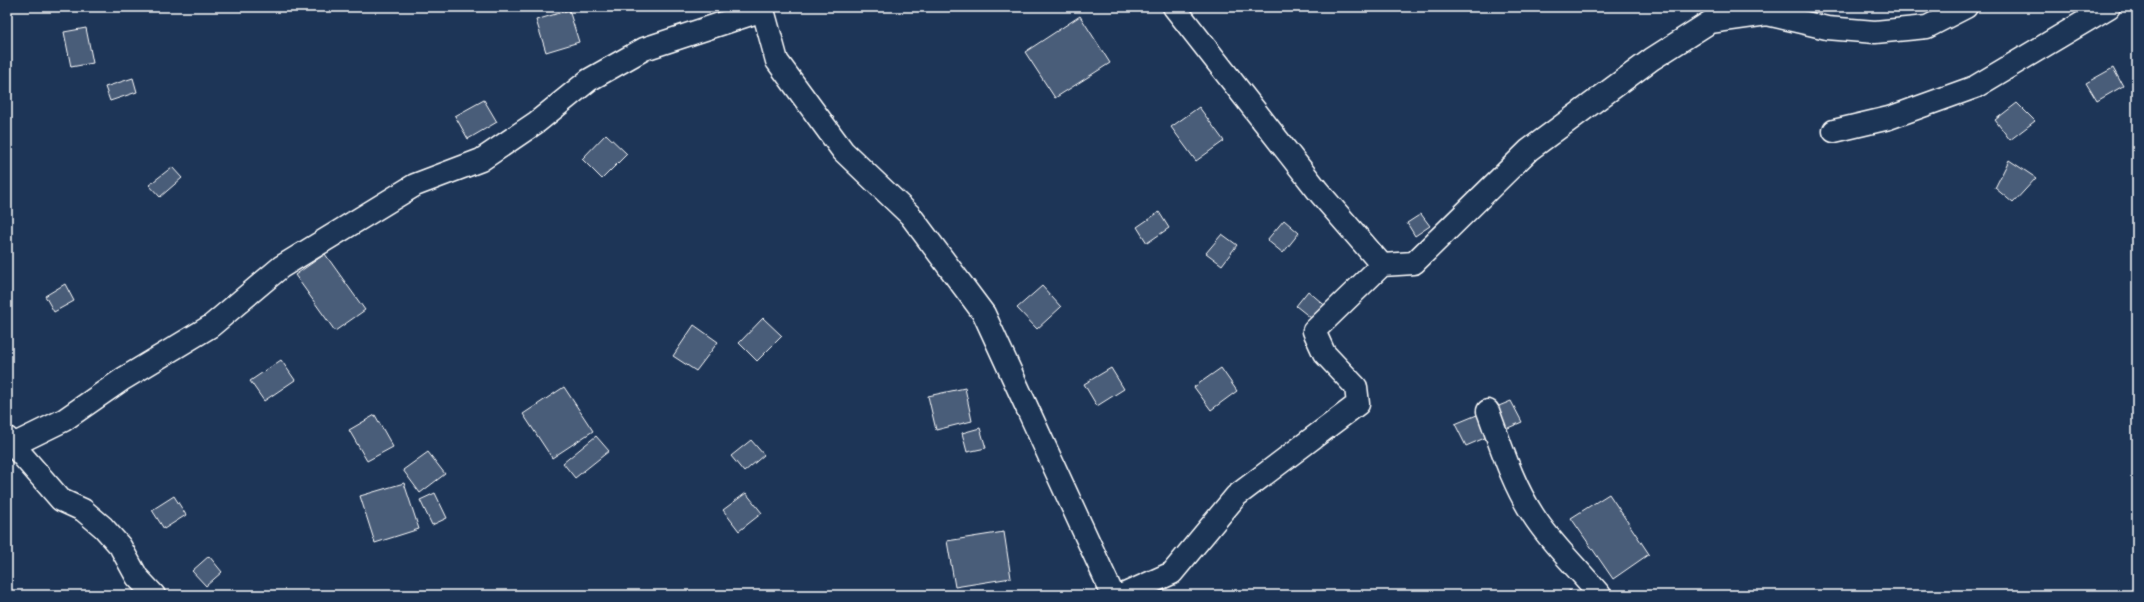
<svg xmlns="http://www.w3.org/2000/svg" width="2144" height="602" font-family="'Indie Flower',sans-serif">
  <rect width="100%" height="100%" fill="#1d3557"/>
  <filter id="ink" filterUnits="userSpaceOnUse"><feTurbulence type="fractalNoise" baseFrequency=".025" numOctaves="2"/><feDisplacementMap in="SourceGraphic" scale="8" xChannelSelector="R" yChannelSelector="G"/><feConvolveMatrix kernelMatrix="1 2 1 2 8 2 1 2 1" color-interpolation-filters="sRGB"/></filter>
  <g filter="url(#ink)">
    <!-- building -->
    <path fill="#4a5d79" stroke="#fff" d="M569 10 579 42 546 52 536 20Z
      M1080 16 1110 63 1055 98 1025 52Z
      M86 28 93 63 71 67 64 32Z
      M2113 68 2123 86 2097 101 2086 83Z
      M133 78 137 92 110 101 105 87Z
      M484 100 497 122 468 139 455 116Z
      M2017 103 2035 121 2010 140 1995 120Z
      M1199 107 1224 141 1196 161 1171 127Z
      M606 134 627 154 602 179 582 159Z
      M2009 160 2036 178 2013 203 1995 188Z
      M172 167 182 178 160 197 149 185Z
      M1159 212 1169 228 1147 243 1137 227Z
      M1421 214 1430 226 1415 236 1407 223Z
      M1284 220 1299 233 1283 253 1267 240Z
      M1222 234 1237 245 1222 265 1206 253Z
      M325 254 365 310 335 331 295 275Z
      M65 284 74 301 54 312 45 296Z
      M1042 286 1061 307 1037 329 1017 308Z
      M1308 291 1328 308 1316 322 1296 306Z
      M763 318 782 336 757 361 739 343Z
      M694 325 718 342 696 371 673 356Z
      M281 360 295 380 264 401 250 381Z
      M1111 368 1124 389 1097 406 1084 384Z
      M1221 368 1237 391 1211 410 1194 387Z
      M564 387 593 431 552 458 523 414Z
      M965 388 972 421 936 430 928 396Z
      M1511 401 1522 422 1466 446 1455 424Z
      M375 415 393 447 367 461 349 430Z
      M980 428 986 448 967 452 962 433Z
      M596 436 609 451 575 478 563 463Z
      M751 440 764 455 744 472 731 456Z
      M428 452 445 474 420 493 403 470Z
      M404 483 419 529 375 543 360 496Z
      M435 493 447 518 432 525 420 500Z
      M746 493 762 513 739 531 723 510Z
      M1609 494 1649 554 1613 579 1571 518Z
      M174 496 186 515 164 529 152 510Z
      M1004 532 1011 578 955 587 947 541Z
      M209 556 222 572 206 586 192 571Z
      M1570 590 1573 595H1564Z"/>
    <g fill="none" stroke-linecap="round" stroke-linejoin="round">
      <defs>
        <path id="street" d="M1174 7 1318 191 1382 265
          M1834 131 1889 118 1975 87 2109 7
          M1488 411C1501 446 1512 483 1533 515 1552 545 1578 568 1600 595
          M7 438 61 500 83 510 103 527 120 546 137 577 154 595
          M13 445 64 420 123 379 211 326 281 267 415 185 481 160 537 122 589 80 644 49 763 10 777 61 843 151 910 215 984 314 1113 595
          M1123 595 1172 573 1236 496 1358 404 1356 387 1324 353 1314 331 1382 265 1414 263 1529 150 1652 59 1710 22 1767 14 1827 28 1875 32 1927 27 1966 7"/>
      </defs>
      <!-- street casing -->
      <use href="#street" stroke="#fff" stroke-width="25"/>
      <!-- street -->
      <use href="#street" stroke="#1d3557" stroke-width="22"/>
    </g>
  </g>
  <!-- margin -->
  <rect width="2144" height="602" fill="none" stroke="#1d3557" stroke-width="24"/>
  <rect x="12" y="12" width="2120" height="578" fill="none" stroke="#fff" stroke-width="1.5" filter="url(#ink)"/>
</svg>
